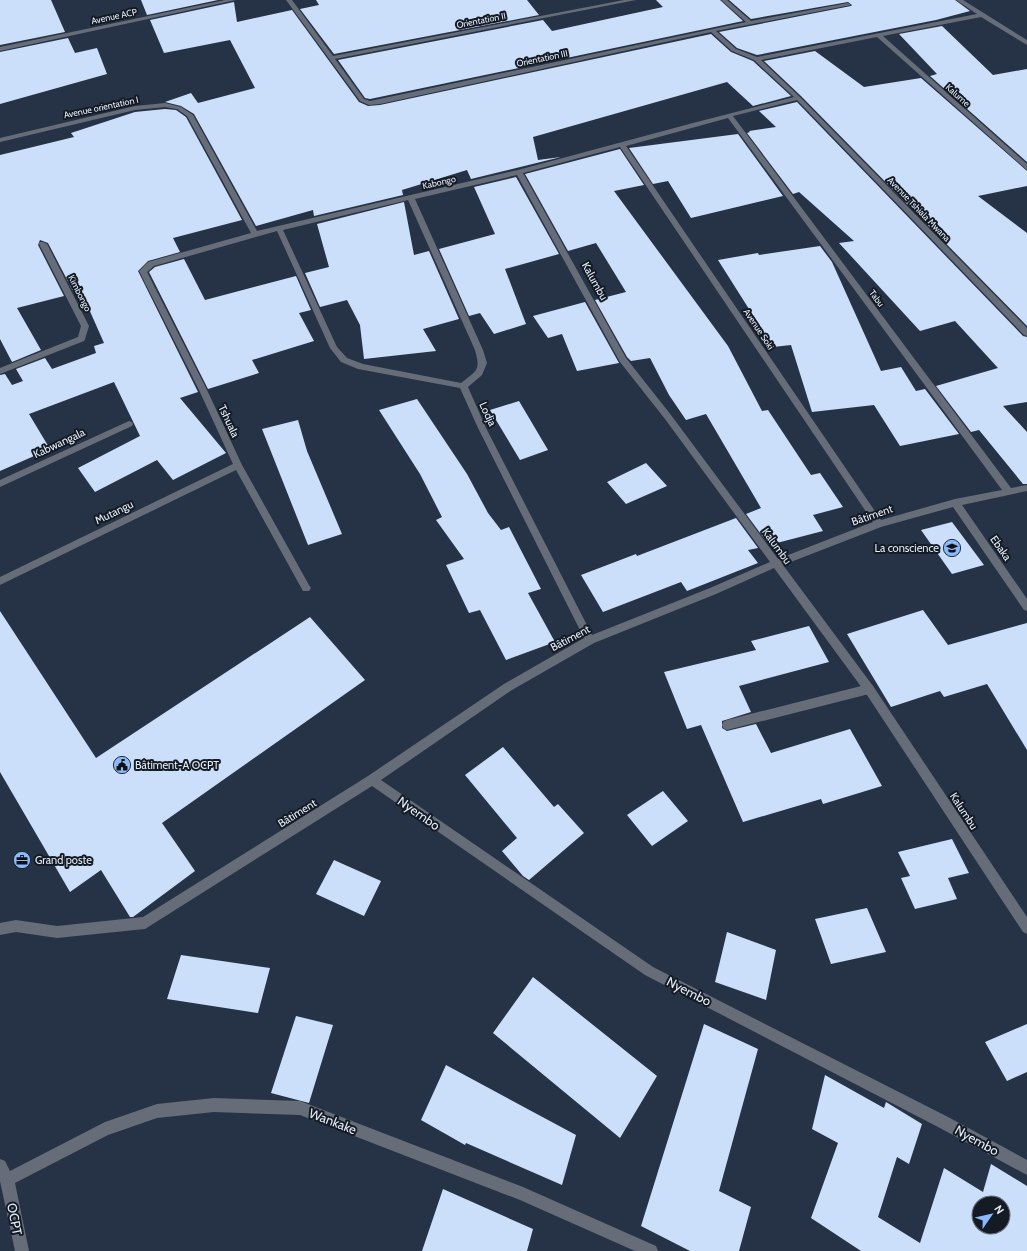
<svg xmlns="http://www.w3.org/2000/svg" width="1027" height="1251" font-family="Cabin,sans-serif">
  <rect width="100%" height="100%" fill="#263347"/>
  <!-- building -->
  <path fill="#ccdffa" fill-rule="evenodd" d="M0 0H51L65 32 0 45Z
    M141 0H218L147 15Z
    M316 0H527L539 15 334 54 300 9 319 5Z
    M656 0H720L743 21 370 99 365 98 338 60 543 20 552 31 663 7Z
    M729 0H955L970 11 936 20 757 55 737 48 719 32 851 6 852 5 848 2 751 19Z
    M234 2 237 22 292 10 359 102 368 106 380 105 711 34 731 52 753 61 791 96 753 106 727 82 533 137 538 160 561 157 471 179 467 170 402 190 403 195 314 216 313 210 256 226 194 114 181 106 165 102 191 93 198 103 255 88 230 40 164 53 150 20Z
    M942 26 993 75 1027 69V162L930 76 937 74 899 34Z
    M68 38 75 53 97 48 107 74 0 104V52Z
    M815 51 864 87 921 78 1027 171V186L978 196 1027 233V326L801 96 764 61Z
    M797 102 1023 336 1027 337V402L1003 406 1027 432V484H1023L979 430 971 432 936 386 998 368 955 321 920 331 839 243 854 241 799 192 793 194 747 133 750 132 749 131 776 127 759 111Z
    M165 109 176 110 186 117 242 220 173 238 180 252 148 261 138 271 198 392 180 398 226 453 173 480 157 460 95 492 78 468 140 436 114 382 29 414 50 449 0 471V375L5 374 12 385 23 381 16 369 45 358 52 369 96 353 94 346 104 343 81 291 74 293 48 243 40 240 38 245 64 296 17 308 41 350 12 362 0 339V155L74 137 71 133 135 112Z
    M738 134 783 196 691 218 668 181 653 184 629 148Z
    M620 149 644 185 614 191 728 346 762 411 768 410 811 475 820 473 843 507 813 515 823 531 769 545 746 514 761 508 706 414 686 420 669 395 650 358 631 361 627 357 595 300 626 292 596 243 568 251 525 174Z
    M516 177 559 254 505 269 526 324 494 334 480 313 469 316 439 249 495 234 474 187Z
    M404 202 414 255 429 251 459 319 423 329 436 351 364 359 360 325 347 300 320 307 305 273 329 267 317 224Z
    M820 246 832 262 881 371 901 367 916 391 925 389 959 434 900 446 874 405 812 412 791 345 773 347 718 260 758 253 759 255Z
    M184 259 205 300 296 276 311 310 299 313 314 341 252 360 259 373 208 389 149 272 155 267Z
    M585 302 619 363 577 371 562 334 548 338 533 316Z
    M417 399 467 474 488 513 501 530 509 527 541 589 528 593 555 642 506 660 480 610 469 613 446 565 464 559 436 520 442 517 420 474 379 410Z
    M519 401 548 450 520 460 490 410Z
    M298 420 307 451 342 534 308 545 262 429Z
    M646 463 667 486 626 504 607 482Z
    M736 518 758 548 748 550 758 563 687 591 681 582 603 612 581 575 636 554 637 556Z
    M952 522 984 565 952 574 921 530Z
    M923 610 948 645 1027 623V750L987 684 944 697 940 691 891 707 847 634Z
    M0 611 96 758 310 617 365 680 162 823 195 871 133 917H130L101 870 70 892 0 772Z
    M809 626 829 662 739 686 751 712 722 721V728L727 731 756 724 771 753 850 729 882 786 823 804 821 799 743 822 701 725 687 729 664 672 756 650 751 641Z
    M503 747 554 807 558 804 584 833 529 880 523 876 502 851 517 838 465 775Z
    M663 791 688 821 652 846 627 815Z
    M952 839 969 873 948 878 957 899 915 909 901 878 910 876 898 852Z
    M334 860 381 881 364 916 316 894Z
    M867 908 886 952 831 964 815 919Z
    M727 932 776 950 766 1000 715 982Z
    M181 955 270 968 258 1013 167 999Z
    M533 977 657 1076 620 1138 493 1033Z
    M296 1016 333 1025 309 1103 271 1093Z
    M704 1024 758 1049 719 1191 751 1207 739 1251H690L641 1226Z
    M1027 1024V1072L1007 1081 985 1042Z
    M446 1065 576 1135 562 1185 466 1143 465 1145 421 1120Z
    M825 1075 884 1108 886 1102 922 1124 909 1164 897 1157 878 1217 920 1243 944 1168 983 1192 991 1164 1027 1186V1251H861L811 1218 838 1143 812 1129ZM979 1203H1003V1227H979Z
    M443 1189 533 1229 527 1251H422Z"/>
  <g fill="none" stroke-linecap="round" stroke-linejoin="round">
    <!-- lane -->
    <path fill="#676d78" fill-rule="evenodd" d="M869 684 873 686 874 689 873 692 869 694 727 730 723 728 722 725 723 722 727 720Z"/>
    <!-- street -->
    <path fill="#676d78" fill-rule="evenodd" d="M225 0H236L0 51V47Z
      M286 0H292L333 56 624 0H636L335 59 364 99 370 101 746 22 721 0H727L751 21 848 3 851 5 716 31 736 49 757 57 977 14 956 0H963L1027 40V45L981 17 883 36 1027 164V170L877 37 761 60 800 97 1027 328V336L1024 335 797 100 733 116 1011 488 1027 485V491L962 505 1027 599V611L1024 610 953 507 881 527 783 565 873 686 1027 917V934L1023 932 865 692 774 568 716 594 594 643 512 690 381 780 653 967 950 1118 1027 1160V1175L940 1128 645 975 372 786 145 929 57 938 16 932 0 935V923L16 920 57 926 143 917 368 776 504 684 584 638 478 428 460 388 358 369 341 362 330 348 277 231 154 266 147 272 207 390 242 465 309 585 311 588 309 591H303L236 470 0 585V577L233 464 199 390 139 271 148 262 251 233 187 116 177 109 165 107 135 110 0 142V138L135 106 165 103 181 107 193 115 257 231 518 170 693 123 794 97 754 60 732 51 711 32 380 104 369 105 360 101ZM728 118 1002 490 955 499 881 520 626 146ZM620 147 873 522 778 559 671 415 626 358 523 173ZM517 175 620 362 665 419 770 562 710 588 592 635 486 428 468 387 482 375 487 363 483 350 415 199ZM408 200 475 350C481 371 477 370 461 383L363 364 347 358 337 347 283 230Z
      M40 242H43L47 244 89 326 85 339 84 341 0 374V368L78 337 81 326 39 244Z
      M129 421 132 422 133 424 132 426 0 487V480Z
      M214 1098 300 1101 523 1187 656 1246 658 1251H635L520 1200 300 1115 214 1112 157 1118 108 1135 15 1183 29 1251H15L0 1181V1159L5 1161 10 1171 105 1122 157 1104Z"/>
  </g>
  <!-- icons -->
  <defs>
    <symbol id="school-disc" viewBox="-11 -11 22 22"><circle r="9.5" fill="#8cb9fc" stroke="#151b24"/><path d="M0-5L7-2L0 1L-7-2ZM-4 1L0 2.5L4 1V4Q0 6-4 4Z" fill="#111"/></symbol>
    <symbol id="civic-disc" viewBox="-11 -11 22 22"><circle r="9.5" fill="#8cb9fc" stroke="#151b24"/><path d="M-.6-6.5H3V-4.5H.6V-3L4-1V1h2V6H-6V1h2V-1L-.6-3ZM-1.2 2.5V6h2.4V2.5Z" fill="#111"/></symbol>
    <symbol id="office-disc" viewBox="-11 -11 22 22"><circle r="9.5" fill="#8cb9fc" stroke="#151b24"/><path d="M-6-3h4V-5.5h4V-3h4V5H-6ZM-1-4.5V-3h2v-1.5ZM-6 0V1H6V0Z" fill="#111"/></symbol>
  </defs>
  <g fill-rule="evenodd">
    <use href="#school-disc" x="942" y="538" width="20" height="20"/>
    <use href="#civic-disc" x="112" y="755" width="20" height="20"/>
    <use href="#office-disc" x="12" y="850" width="20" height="20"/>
  </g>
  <g text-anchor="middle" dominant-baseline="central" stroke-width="4" stroke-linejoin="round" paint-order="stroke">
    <!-- far-street labels -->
    <g font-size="9" fill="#e3ecf9" stroke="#151b24">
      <text transform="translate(114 16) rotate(-12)">Avenue ACP</text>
      <text transform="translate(481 20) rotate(-11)">Orientation II</text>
      <text transform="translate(542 58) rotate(-12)">Orientation III</text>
      <text transform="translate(958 95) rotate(42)">Kalume</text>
      <text transform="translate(101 107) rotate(-12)">Avenue orientation I</text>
      <text transform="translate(439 182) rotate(-13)">Kabongo</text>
      <text transform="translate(919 209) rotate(46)">Avenue Tshiala Mwana</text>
      <text transform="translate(80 293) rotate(63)">Kimbongo</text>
      <text transform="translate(877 298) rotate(53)">Tabu</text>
      <text transform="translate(759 329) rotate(56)">Avenue Soki</text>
    </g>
    <!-- street labels -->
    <g font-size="11" fill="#e3ecf9" stroke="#151b24">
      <text transform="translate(595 281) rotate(61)">Kalumbu</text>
      <text transform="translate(488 414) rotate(65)">Lodja</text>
      <text transform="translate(229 421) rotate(65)">Tshuala</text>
      <text transform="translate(59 443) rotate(-25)">Kabwangala</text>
      <text transform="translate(114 512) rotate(-26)">Mutangu</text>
      <text transform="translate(872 515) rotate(-19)">Bâtiment</text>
      <text transform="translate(777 546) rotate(54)">Kalumbu</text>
      <text transform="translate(1001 548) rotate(55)">Ebaka</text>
      <text transform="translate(570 638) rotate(-28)">Bâtiment</text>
      <text transform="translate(964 811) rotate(57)">Kalumbu</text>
      <text transform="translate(297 813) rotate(-32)">Bâtiment</text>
    </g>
    <!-- poi labels -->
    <g font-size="11" fill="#e3ecf9" stroke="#151b24" text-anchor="start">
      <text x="939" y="548" text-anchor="end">La conscience</text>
      <text x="135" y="765">Bâtiment-A OCPT</text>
      <text x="35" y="860">Grand poste</text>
    </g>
    <!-- near-street labels -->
    <g font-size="13" fill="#e3ecf9" stroke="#151b24">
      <text transform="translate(419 813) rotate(35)">Nyembo</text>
      <text transform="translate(689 991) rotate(27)">Nyembo</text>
      <text transform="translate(333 1121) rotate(21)">Wankake</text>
      <text transform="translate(977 1140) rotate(29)">Nyembo</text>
      <text transform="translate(15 1219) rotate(79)">OCPT</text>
    </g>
  </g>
  <!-- north arrow -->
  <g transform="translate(991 1215) rotate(56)"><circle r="19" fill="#151b24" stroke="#676f79"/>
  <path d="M0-3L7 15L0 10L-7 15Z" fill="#8cb9fc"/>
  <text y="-6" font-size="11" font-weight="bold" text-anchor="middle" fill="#e3ecf9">N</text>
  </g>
</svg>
